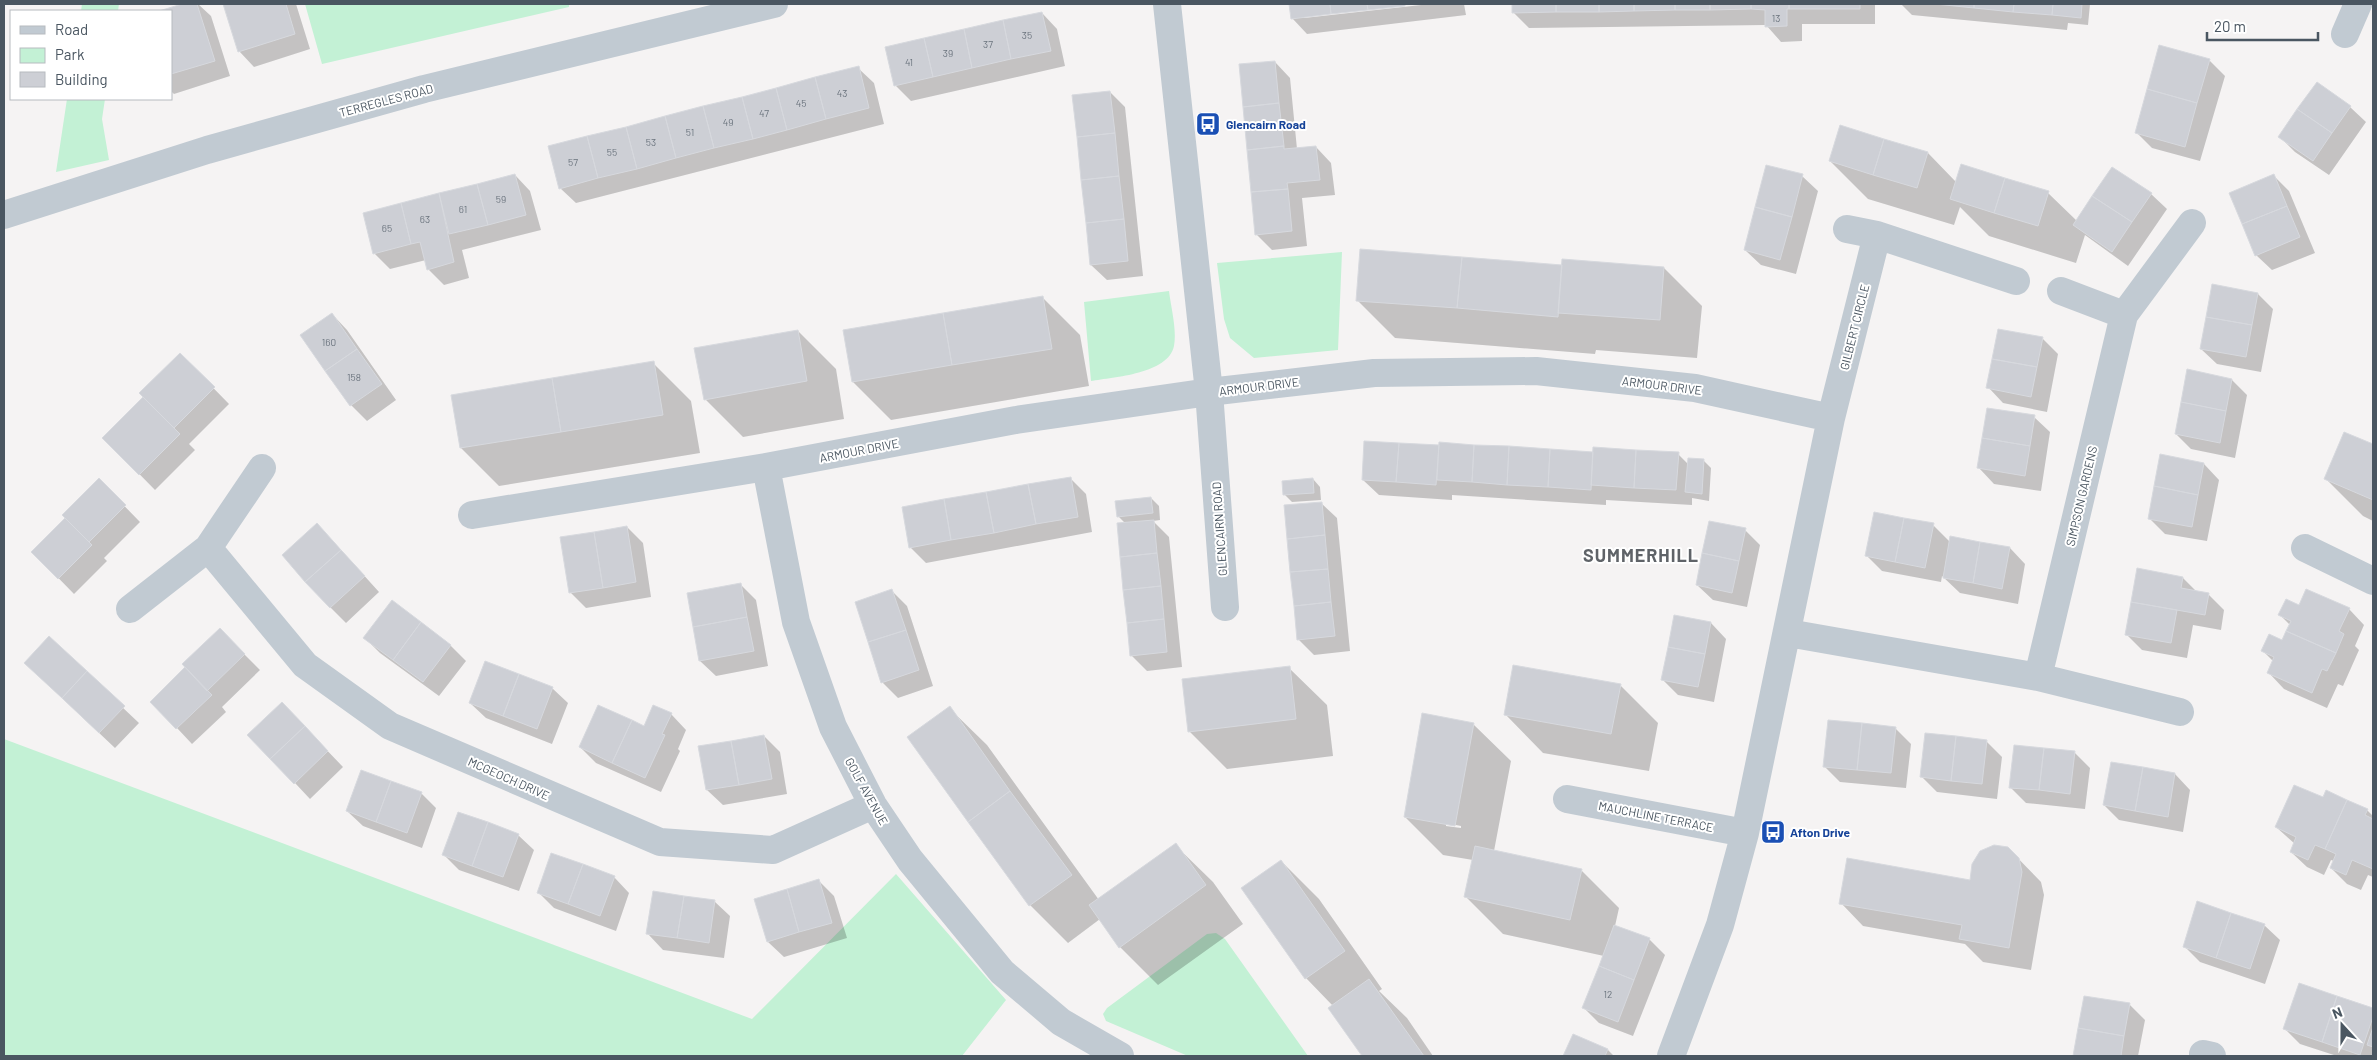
<svg xmlns="http://www.w3.org/2000/svg" width="2377" height="1060" font-family="Barlow,sans-serif">
  <rect width="100%" height="100%" fill="#f5f3f3"/>
  <!-- green -->
  <path fill="#c3f1d5" d="M82 4H119L118 11H81Z
    M305 4H569V7L322 64Z
    M67 99H105L102 119 109 160 56 172Z
    M1342 252 1338 350 1254 358 1230 338 1224 319 1217 263Z
    M1169 291C1171 308 1177 329 1174 346 1168 374 1114 377 1091 381L1084 302Z
    M4 739 752 1019 896 874 1006 1000 962 1056H4Z
    M1216 933 1225 939 1308 1056H1188L1106 1021 1103 1014 1107 1008 1207 934Z"/>
  <!-- shadow -->
  <path fill="#0003" fill-rule="evenodd" d="M186 4H198L211 16 230 76 174 94 171 91V11H163Z
    M224 4H296L310 49 254 67 239 51Z
    M1290 4H1408L1304 16V18L1430 4H1464L1466 15 1307 34 1292 18Z
    M1513 4H1875V24H1802V41L1781 42 1766 25 1529 28 1513 12Z
    M1901 4H2090L2088 25 2068 23 2067 30 1912 15Z
    M1042 13 1057 29 1065 66 911 101 895 85Z
    M2209 60 2225 76 2200 161 2152 148 2136 132Z
    M1275 62 1290 78 1297 149 1316 147 1331 163 1335 195 1302 198 1307 246 1272 250 1256 234Z
    M858 68 874 83 884 124 576 203 560 188Z
    M1110 92 1125 107 1143 276 1107 280 1091 265Z
    M2350 107 2366 122 2329 175 2295 152 2280 137Z
    M1928 153 1956 182 2048 193 2077 221 2151 194 2167 209 2128 266 2085 235 2076 263 1989 236 1960 207 1954 225 1868 199 1830 161Z
    M515 175 530 191 541 230 462 250 469 278 444 285 428 269 426 260 390 269 374 253 364 213Z
    M1802 176 1818 191 1796 274 1761 265 1745 250Z
    M2274 176 2289 191 2315 253 2272 270 2256 255Z
    M1563 266 1664 268 1702 306 1697 358 1596 350 1595 354 1395 338 1357 300Z
    M2258 294 2273 309 2261 372 2217 364 2201 349Z
    M1042 297 1080 335 1089 386 891 420 853 382Z
    M332 314 347 330 396 400 367 421 351 405 302 335Z
    M798 331 836 369 844 419 743 437 705 399Z
    M2042 338 2058 354 2047 412 2003 403 1988 387Z
    M180 354 229 404 189 444 195 450 155 490 104 438 144 397Z
    M653 363 691 401 700 453 499 486 461 448Z
    M2232 380 2247 395 2235 458 2191 449 2176 434Z
    M2034 417 2050 432 2041 491 1994 484 1979 468Z
    M2344 434 2373 446V521L2363 516 2325 478Z
    M1365 442 1595 453 1678 454 1688 464 1703 460 1711 468 1709 501 1692 498V505L1606 500V505L1452 495V500L1379 495 1363 480Z
    M2161 456 2204 464 2219 480 2207 541 2165 534 2149 518Z
    M1070 478 1086 494 1092 532 926 563 910 547Z
    M1313 479 1320 487 1321 500 1292 502 1284 494Z
    M99 480 140 522 104 558 107 561 74 594 33 552 67 518Z
    M1151 498 1159 506 1160 520 1153 521 1169 537 1182 667 1147 671 1131 655 1125 523 1118 516Z
    M1321 503 1337 518 1350 651 1314 655 1298 639Z
    M1933 525 1950 542 2010 548 2025 564 2018 604 1960 593 1942 576 1941 582 1882 571 1866 555Z
    M627 527 643 543 651 597 586 608 570 592Z
    M1745 530 1760 545 1747 607 1713 600 1697 585Z
    M332 540 379 592 346 623 330 607Z
    M2183 578 2197 592 2208 594 2224 610 2221 630 2193 625 2187 658 2142 650 2126 634Z
    M740 584 756 600 768 666 716 676 700 661 688 594Z
    M892 591 907 606 933 686 898 698 882 682Z
    M2300 607 2349 609 2364 625 2355 646 2359 650 2343 686 2338 684 2327 708 2284 689 2269 673 2274 662 2262 650 2283 641 2290 625 2280 615Z
    M1675 616 1711 623 1726 639 1714 702 1678 695 1663 680Z
    M49 638 139 723 115 748 25 663Z
    M365 638 450 645 466 661 439 696 380 653Z
    M235 645 260 670 222 707 226 712 192 744 177 728Z
    M1289 668 1327 705 1333 756 1227 769 1189 731Z
    M1620 685 1658 723 1649 771 1543 753 1506 715Z
    M552 688 568 703 552 744 486 718 470 703Z
    M949 708 987 745 1099 900 1175 845 1213 882 1243 924 1158 985 1120 947 1100 919 1068 943 1030 905Z
    M671 714 686 730 678 749 680 751 661 792 596 763 580 747 644 728Z
    M297 719 343 767 310 799 295 783Z
    M1473 724 1511 761 1494 851 1581 870 1619 908 1615 926 1649 939 1665 955 1633 1036 1599 1023 1584 1008 1604 956 1503 934 1465 896 1473 860 1443 855 1405 817ZM1446 823 1461 826V828L1446 826Z
    M1895 728 1911 744 1906 788 1840 782 1825 767Z
    M764 736 780 752 787 794 723 805 707 790Z
    M1986 741 2002 757 1997 799 1937 792 1922 777Z
    M2074 752 2090 768 2085 809 2026 803 2010 787Z
    M2112 763 2175 774 2190 790 2183 832 2119 820 2104 805Z
    M421 793 436 808 422 848 363 826 347 811Z
    M2323 799 2367 810 2373 816V877L2368 875 2361 890 2347 884 2331 868 2334 861 2331 860 2324 875 2307 867 2291 852 2295 844 2276 827Z
    M518 835 534 850 519 891 459 870 443 854Z
    M2008 848 2041 882 2044 895 2031 970 1983 962 1965 944 1863 926 1841 903 1971 881Z
    M1281 861 1319 899 1382 989 1379 991 1407 1018 1433 1056H1363L1329 1009 1333 1006 1306 978Z
    M614 877 629 893 616 931 554 908 538 892Z
    M819 881 834 896 847 938 784 957 768 942Z
    M714 901 730 916 724 958 663 950 648 934Z
    M2264 925 2280 940 2265 984 2200 962 2184 946Z
    M2299 984 2373 1010V1056H2337L2300 1044 2285 1029Z
    M2085 997 2129 1004 2145 1020 2138 1056H2075Z
    M1573 1035 1608 1050 1614 1056H1564Z"/>
  <!-- building -->
  <path fill="#cdcfd5" stroke="#d7d9de" d="M182 4H197L215 61 171 74V11H159Z
    M223 4H286L295 34 238 52Z
    M1289 4H1330L1331 14 1291 19Z
    M1330 4H1367L1368 10 1331 14Z
    M1367 4H1405V6L1368 10Z
    M1512 4H1556V12L1512 13Z
    M1556 4H1599V12H1556Z
    M1599 4H1634V11L1599 12Z
    M1634 4H1675V10L1634 11Z
    M1675 4H1710V10H1675Z
    M1710 4H1751V9L1710 10Z
    M1751 4H1789V9H1787V26L1765 27V10L1751 9Z
    M1789 4H1860V9H1789Z
    M1935 4H1974V8Z
    M1974 4H2014L2013 12 1974 8Z
    M2014 4H2053L2052 15 2013 12Z
    M2053 4H2082L2081 18 2052 15Z
    M1042 12 1051 51 1011 59 1003 20Z
    M1003 20 1011 59 972 68 964 29Z
    M964 29 972 68 933 77 924 38Z
    M924 38 933 77 894 86 885 47Z
    M2159 45 2210 59 2197 103 2147 89Z
    M1275 61 1279 103 1243 107 1239 64Z
    M859 66 869 108 826 119 815 77Z
    M815 77 826 119 787 130 776 88Z
    M2317 82 2351 106 2332 133 2297 109Z
    M776 88 787 130 753 139 742 97Z
    M2147 89 2197 103 2185 147 2135 133Z
    M1110 91 1115 133 1077 137 1072 95Z
    M742 97 753 139 714 148 703 106Z
    M1279 103 1284 146 1247 150 1243 107Z
    M703 106 714 148 676 158 665 116Z
    M2297 109 2332 133 2313 161 2278 137Z
    M665 116 676 158 637 169 626 127Z
    M1840 125 1884 139 1873 175 1829 161Z
    M626 127 637 169 598 178 587 136Z
    M1115 133 1119 176 1081 180 1077 137Z
    M587 136 598 178 559 189 548 146Z
    M1884 139 1928 152 1917 188 1873 175Z
    M1284 146V149L1316 146 1320 180 1287 183 1288 189 1251 192 1247 150Z
    M1961 164 2005 178 1994 213 1950 199Z
    M1766 165 1803 174 1792 217 1755 207Z
    M2112 167 2152 193 2132 222 2092 196Z
    M515 174 526 215 488 225 477 184Z
    M2274 174 2287 206 2242 224 2229 193Z
    M1119 176 1124 219 1086 223 1081 180Z
    M2005 178 2049 191 2038 226 1994 213Z
    M477 184 488 225 449 234 439 193Z
    M1288 189 1292 231 1255 235 1251 192Z
    M439 193 454 262 427 270 420 242 411 244 401 203Z
    M2092 196 2132 222 2112 252 2073 225Z
    M401 203 411 244 373 254 363 213Z
    M2287 206 2300 237 2255 256 2242 224Z
    M1755 207 1792 217 1780 260 1744 250Z
    M1124 219 1128 261 1090 265 1086 223Z
    M1360 249 1462 257 1457 308 1356 301Z
    M1462 257 1562 265 1558 317 1457 308Z
    M1562 259 1664 267 1660 320 1558 313Z
    M2212 284 2258 293 2252 325 2206 317Z
    M1043 296 1052 349 952 365 943 313Z
    M332 313 357 349 325 371 300 335Z
    M943 313 952 365 852 382 843 330Z
    M2206 317 2252 325 2246 357 2200 349Z
    M1998 329 2043 337 2037 367 1992 359Z
    M798 330 807 381 704 400 694 348Z
    M357 349 382 384 350 406 325 371Z
    M180 353 215 387 174 428 139 393Z
    M1992 359 2037 367 2031 397 1986 388Z
    M654 361 663 415 561 432 552 378Z
    M2187 369 2232 379 2226 411 2181 402Z
    M552 378 561 432 460 448 451 395Z
    M143 397 180 434 139 475 102 438Z
    M2181 402 2226 411 2220 443 2175 434Z
    M1987 408 2035 415 2030 446 1982 438Z
    M2344 432 2373 444V500L2324 479Z
    M1982 438 2030 446 2025 476 1977 468Z
    M1364 441 1399 443 1396 482 1362 480Z
    M1439 442 1474 445 1472 482 1437 480Z
    M1399 443 1439 445 1436 485 1396 482Z
    M1474 445 1509 446 1507 485 1472 482Z
    M1509 446 1550 449 1548 487 1507 485Z
    M1593 447 1636 450 1634 488 1591 485Z
    M1550 449 1593 452 1591 490 1548 487Z
    M1636 450 1679 452 1676 490 1634 488Z
    M2160 454 2204 463 2198 495 2154 486Z
    M1688 458 1704 459 1702 494 1685 492Z
    M1071 477 1078 517 1036 524 1028 484Z
    M99 478 126 505 89 542 62 515Z
    M1313 478 1314 493 1283 495 1282 481Z
    M1028 484 1036 524 994 533 986 492Z
    M2154 486 2198 495 2192 527 2148 519Z
    M986 492 994 533 951 540 944 499Z
    M1151 497 1153 513 1117 517 1115 501Z
    M944 499 951 540 909 548 902 507Z
    M1322 502 1325 535 1287 539 1284 505Z
    M1874 512 1904 518 1895 562 1865 556Z
    M65 518 92 545 58 579 31 552Z
    M1904 518 1934 523 1925 568 1895 562Z
    M1154 520 1157 553 1120 557 1117 523Z
    M1709 521 1746 528 1739 561 1702 553Z
    M317 523 341 550 305 582 282 555Z
    M627 526 636 582 603 588 594 532Z
    M594 532 603 588 569 593 560 537Z
    M1325 535 1328 569 1290 572 1287 539Z
    M1950 536 1980 542 1973 583 1943 578Z
    M1980 542 2010 547 2002 589 1973 583Z
    M341 550 365 576 330 608 305 582Z
    M1157 553 1161 586 1123 590 1120 557Z
    M1702 553 1739 561 1732 593 1696 585Z
    M2137 568 2183 577 2181 588 2209 593 2205 615 2131 602Z
    M1328 569 1331 602 1294 606 1290 572Z
    M741 583 747 617 693 627 687 593Z
    M1161 586 1164 619 1127 623 1123 590Z
    M892 589 906 630 868 642 855 602Z
    M2306 589 2350 608 2339 631 2344 634 2336 653 2286 631 2291 621 2278 615 2286 599 2299 605Z
    M392 600 421 622 393 660 363 638Z
    M1331 602 1335 636 1297 640 1294 606Z
    M2131 602 2177 610 2171 643 2125 635Z
    M1674 615 1711 622 1705 654 1668 647Z
    M747 617 754 651 699 661 693 627Z
    M1164 619 1167 652 1130 656 1127 623Z
    M421 622 451 645 423 682 393 660Z
    M220 628 245 654 207 691 182 664Z
    M906 630 919 670 881 683 868 642Z
    M2286 631 2336 653 2327 671 2322 669 2312 693 2267 673 2274 657 2261 651 2269 634 2282 640Z
    M49 636 87 671 62 698 24 663Z
    M1668 647 1705 654 1698 687 1661 680Z
    M485 661 519 674 503 716 469 703Z
    M1513 665 1621 684 1611 734 1504 715Z
    M1290 666 1296 719 1188 732 1182 679Z
    M185 667 212 695 176 729 150 702Z
    M87 671 125 706 99 733 62 698Z
    M519 674 553 687 537 729 503 716Z
    M282 702 305 726 270 759 247 735Z
    M598 705 632 720 612 763 579 747Z
    M653 705 672 713 662 734 665 735 645 778 612 763 632 720 644 726Z
    M950 706 1010 791 968 822 907 737Z
    M1422 713 1474 723 1455 826 1404 817Z
    M1828 720 1862 723 1857 770 1823 767Z
    M1862 723 1896 727 1891 773 1857 770Z
    M305 726 328 751 294 784 270 759Z
    M1925 733 1956 736 1951 781 1920 777Z
    M764 735 772 779 739 785 731 741Z
    M1956 736 1987 740 1982 784 1951 781Z
    M731 741 739 785 706 790 698 746Z
    M2014 745 2044 748 2039 790 2009 788Z
    M2044 748 2075 751 2070 794 2039 790Z
    M2111 762 2143 767 2135 811 2103 805Z
    M2143 767 2175 773 2168 817 2135 811Z
    M361 770 391 781 376 822 346 811Z
    M391 781 422 792 407 833 376 822Z
    M2294 785 2323 797 2326 790 2347 800 2325 849 2315 845 2308 860 2290 852 2296 837 2275 827Z
    M1010 791 1072 875 1029 906 968 822Z
    M2347 800 2368 809 2365 815 2373 819V869L2352 860 2346 875 2330 868 2336 854 2325 849Z
    M458 812 488 822 472 866 442 855Z
    M488 822 519 834 503 877 472 866Z
    M1176 843 1206 885 1119 948 1089 905Z
    M1994 845 2008 847 2019 858 2022 872 2009 948 1959 939 1962 925 1839 904 1847 858 1970 880 1972 864 1980 851Z
    M1475 846 1582 869 1570 920 1464 897Z
    M551 853 583 864 568 904 537 893Z
    M1281 860 1345 951 1305 979 1241 888Z
    M583 864 615 876 600 916 568 904Z
    M819 879 832 923 799 932 787 889Z
    M787 889 799 932 767 942 754 899Z
    M653 891 684 896 677 938 646 934Z
    M684 896 715 900 709 943 677 938Z
    M2197 901 2231 913 2216 958 2183 947Z
    M2231 913 2265 924 2250 969 2216 958Z
    M1614 925 1650 938 1634 980 1599 966Z
    M1599 966 1634 980 1618 1022 1582 1008Z
    M1369 979 1424 1056H1362L1328 1008Z
    M2299 983 2337 996 2322 1042 2283 1029Z
    M2084 996 2130 1003 2124 1036 2078 1028Z
    M2337 996 2373 1008V1017L2360 1055 2322 1042Z
    M2373 1027V1047L2367 1045Z
    M2078 1028 2124 1036 2121 1056H2073Z
    M1573 1034 1608 1049 1605 1056H1563Z"/>
  <g fill="none" stroke-linecap="round" stroke-linejoin="round">
    <!-- minor -->
    <path stroke="#c1cad2" stroke-width="28" d="M1167 4 1209 392 1225 607
      M2345 34 2358 4
      M1847 229 1877 235 2016 281
      M2124 315 2192 223
      M766 467 796 622 833 727 873 805 910 860 1002 972 1061 1022 1120 1056
      M472 515 766 467 1016 420 1209 392 1374 373 1536 371 1695 388 1831 418
      M208 548 305 665 390 726 660 842 773 850 873 805
      M2305 548 2373 581
      M130 609 208 548 262 468
      M1788 633 2038 677 2180 712
      M2038 677 2124 315 2061 291
      M1567 799 1745 833
      M2203 1054 2212 1056
      M1671 1056 1720 925 1745 833 1831 418 1877 235"/>
    <!-- tertiary -->
    <path stroke="#c1cad2" stroke-width="28" d="M4 215 207 150 424 89 774 4"/>
  </g>
  <!-- icons -->
  <defs>
    <symbol id="bus-square" viewBox="-11 -11 22 22"><rect x="-9" y="-9" width="18" height="18" rx="4" fill="#1a4fb4" stroke="#fff"/><path d="M-5-6H5V4H4V6H2V4H-2V6H-4V4H-5ZM-3.5-4V0h7V-4ZM-3.5 1.2v1.5H-2V1.2ZM2 1.2v1.5H3.5V1.2Z" fill="#fff"/></symbol>
  </defs>
  <g fill-rule="evenodd">
    <use href="#bus-square" x="1194" y="110" width="28" height="28"/>
    <use href="#bus-square" x="1759" y="818" width="28" height="28"/>
  </g>
  <g text-anchor="middle" dominant-baseline="central" stroke-width="4" stroke-linejoin="round" paint-order="stroke">
    <!-- number labels -->
    <g font-size="10" fill="#6b747e">
      <text x="1776" y="18">13</text>
      <text x="1027" y="35">35</text>
      <text x="988" y="44">37</text>
      <text x="948" y="53">39</text>
      <text x="909" y="62">41</text>
      <text x="842" y="93">43</text>
      <text x="801" y="103">45</text>
      <text x="764" y="113">47</text>
      <text x="728" y="122">49</text>
      <text x="690" y="132">51</text>
      <text x="651" y="142">53</text>
      <text x="612" y="152">55</text>
      <text x="573" y="162">57</text>
      <text x="501" y="199">59</text>
      <text x="463" y="209">61</text>
      <text x="425" y="219">63</text>
      <text x="387" y="228">65</text>
      <text x="329" y="342">160</text>
      <text x="354" y="377">158</text>
      <text x="1608" y="994">12</text>
    </g>
    <!-- street labels -->
    <g font-size="12" fill="#4a5661" stroke="#fff">
      <text transform="translate(386 100) rotate(-15)">TERREGLES ROAD</text>
      <text transform="translate(1854 327) rotate(-76)">GILBERT CIRCLE</text>
      <text transform="translate(1662 385) rotate(7)">ARMOUR DRIVE</text>
      <text transform="translate(1259 386) rotate(-7)">ARMOUR DRIVE</text>
      <text transform="translate(859 450) rotate(-11)">ARMOUR DRIVE</text>
      <text transform="translate(2081 496) rotate(-77)">SIMPSON GARDENS</text>
      <text transform="translate(1219 529) rotate(-94)">GLENCAIRN ROAD</text>
      <text transform="translate(509 778) rotate(24)">MCGEOCH DRIVE</text>
      <text transform="translate(867 791) rotate(61)">GOLF AVENUE</text>
      <text transform="translate(1656 816) rotate(11)">MAUCHLINE TERRACE</text>
    </g>
    <!-- transit labels -->
    <g font-size="12" font-weight="bold" fill="#164399" stroke="#fff" text-anchor="start">
      <text x="1226" y="124">Glencairn Road</text>
      <text x="1790" y="832">Afton Drive</text>
    </g>
    <!-- district labels -->
    <g font-size="18" font-weight="bold" letter-spacing="1" fill="#5f6368" stroke="#fff">
      <text x="1641" y="555">SUMMERHILL</text>
    </g>
  </g>
  <!-- border -->
  <rect width="2377" height="1060" fill="none" stroke="#4a5661" stroke-width="10"/>
  <!-- legend -->
  <rect x="10" y="10" width="162" height="90" fill="#ffffff" stroke="#b7bbc0"/>
  <rect x="20" y="26" width="25" height="8" fill="#c1cad2" stroke="#b7bbc0"/>
  <text x="55" y="35" font-size="15" fill="#4a5661">Road</text>
  <rect x="20" y="48" width="25" height="15" fill="#c3f1d5" stroke="#b7bbc0"/>
  <text x="55" y="60" font-size="15" fill="#4a5661">Park</text>
  <rect x="20" y="72" width="25" height="15" fill="#cdcfd5" stroke="#b7bbc0"/>
  <text x="55" y="85" font-size="15" fill="#4a5661">Building</text>
  <!-- north arrow -->
  <g transform="translate(2342 1025) rotate(339)" stroke="#ffffff" stroke-width="4" paint-order="stroke">
  <path d="M0-4L9 19L0 12L-9 19Z" fill="#4a5661"/>
  <text y="-8" font-size="14" font-weight="bold" text-anchor="middle" fill="#4a5661">N</text>
  </g>
  <!-- scale -->
  <path d="M2207 32v8h111v-8" fill="none" stroke="#4a5661" stroke-width="2.5"/>
  <text x="2214" y="32" font-size="15" fill="#4a5661" stroke="#ffffff" stroke-width="4" paint-order="stroke">20 m</text>
</svg>
